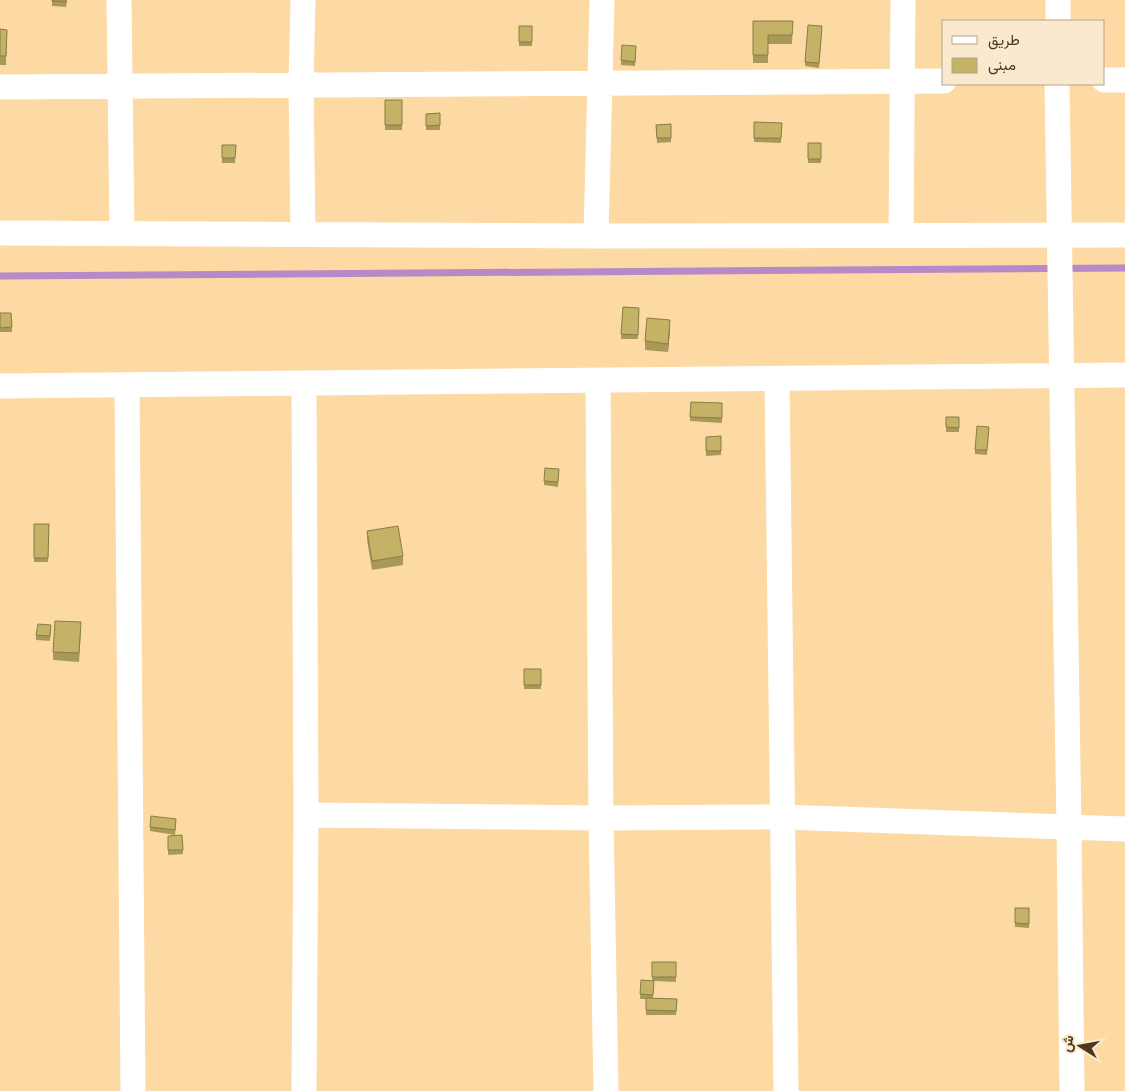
<svg xmlns="http://www.w3.org/2000/svg" width="1125" height="1091" font-family="'Public Sans',Vazirmatn,sans-serif">
  <rect width="100%" height="100%" fill="#fdd9a4"/>
  <g fill="none" stroke-linecap="round" stroke-linejoin="round">
    <!-- stream -->
    <path stroke="#b789c7" stroke-width="7" d="M0 276 1125 268"/>
    <!-- street -->
    <path stroke="#fff" stroke-width="25" d="M119 0 122 233
      M1058 21V0
      M1104 80H1125
      M1057 84 1069 828 1072 1091
      M0 87 944 81
      M0 233 596 236 1125 235
      M303 234 301 84 303 0
      M901 235 903 0
      M596 236 602 0
      M777 379 786 1091
      M598 381 601 818 606 1091
      M0 386 1125 375
      M127 386 133 1091
      M306 815 601 818 782 817 1125 829
      M304 1091 306 815 304 383"/>
  </g>
  <!-- wall -->
  <path fill="#a99958" d="M52 0H67L66 7 52 6Z
    M753 21H793L792 44H768V63H753Z
    M519 26H532V46H519Z
    M0 29 7 30 6 65H0Z
    M822 30 819 68 805 66V62Z
    M636 50 635 66 621 65V60Z
    M385 100H402V130H385Z
    M440 113V130H426V114Z
    M754 122 782 123 781 143 754 142Z
    M671 124V142L657 143 656 125Z
    M808 143H821V163H808Z
    M222 145H236L235 163H222Z
    M623 307 639 308 638 339H621Z
    M0 313H11L12 332H0Z
    M670 329 668 352 645 350V341Z
    M691 402 722 403V423L690 421Z
    M946 417H959V432H946Z
    M989 427 987 455 975 454V450Z
    M721 436V455L706 456V437Z
    M559 474 558 487 544 485V481Z
    M34 524H49L48 562H34Z
    M367 531 403 556V565L372 570 367 540Z
    M51 629 50 641 36 640V635Z
    M81 631 79 662 53 660V652Z
    M524 669H541V689H524Z
    M176 824 175 835 150 831V827Z
    M182 835 183 854 168 855V836Z
    M1015 908H1029V928L1015 927Z
    M652 962H676V982L654 981 653 998 677 999 676 1015H646V999H640L641 980 652 981Z"/>
  <!-- shaded-wall -->
  <path fill="#897d47" d="M670 320V329L668 352V344Z"/>
  <!-- building -->
  <path fill="#c4b266" stroke="#897d47" d="M52 0H66V2L52 1Z
    M753 21H793L792 35H768V55H753Z
    M808 25 822 26 819 63 805 62Z
    M519 26H532V42H519Z
    M0 29 7 30 6 56H0Z
    M622 45 636 46 635 62 621 60Z
    M385 100H402V125H385Z
    M440 113V125L426 126V114Z
    M754 122 782 123 781 138H754Z
    M671 124V138H657L656 125Z
    M808 143H821V159H808Z
    M222 145H236L235 158H222Z
    M623 307 639 308 638 335 621 334Z
    M0 313H11L12 327 0 328Z
    M647 318 670 320 668 344 645 341Z
    M691 402 722 403V418L690 417Z
    M946 417H959V428L946 427Z
    M977 426 989 427 987 450H975Z
    M721 436V451H706V437Z
    M545 468 559 469 558 482 544 481Z
    M34 524H49L48 558H34Z
    M398 526 403 556 372 561 367 531Z
    M55 621 81 622 79 653 53 652Z
    M38 624 51 625 50 636 36 635Z
    M524 669H541V685H524Z
    M151 816 176 819 175 830 150 827Z
    M182 835 183 850H168V836Z
    M1015 908H1029V924L1015 923Z
    M652 962H676V977H652Z
    M641 980 654 981 653 995 640 994Z
    M646 998 677 999 676 1011 646 1010Z"/>
  <!-- legend -->
  <rect x="942" y="20" width="162" height="65" fill="#fbe9cf" stroke="#b5a388"/>
  <rect x="952" y="36" width="25" height="8" fill="#ffffff" stroke="#b5a388"/>
  <text x="988" y="45" font-size="15" fill="#4b391d">طريق</text>
  <rect x="952" y="58" width="25" height="15" fill="#c4b266" stroke="#b5a388"/>
  <text x="988" y="70" font-size="15" fill="#4b391d">مبنى</text>
  <!-- north arrow -->
  <g transform="translate(1080 1046) rotate(281)" stroke="#fbe9cf" stroke-width="4" paint-order="stroke">
  <path d="M0-4L9 19L0 12L-9 19Z" fill="#4b391d"/>
  <text y="-8" font-size="14" font-weight="bold" text-anchor="middle" fill="#4b391d">ش</text>
  </g>
</svg>
